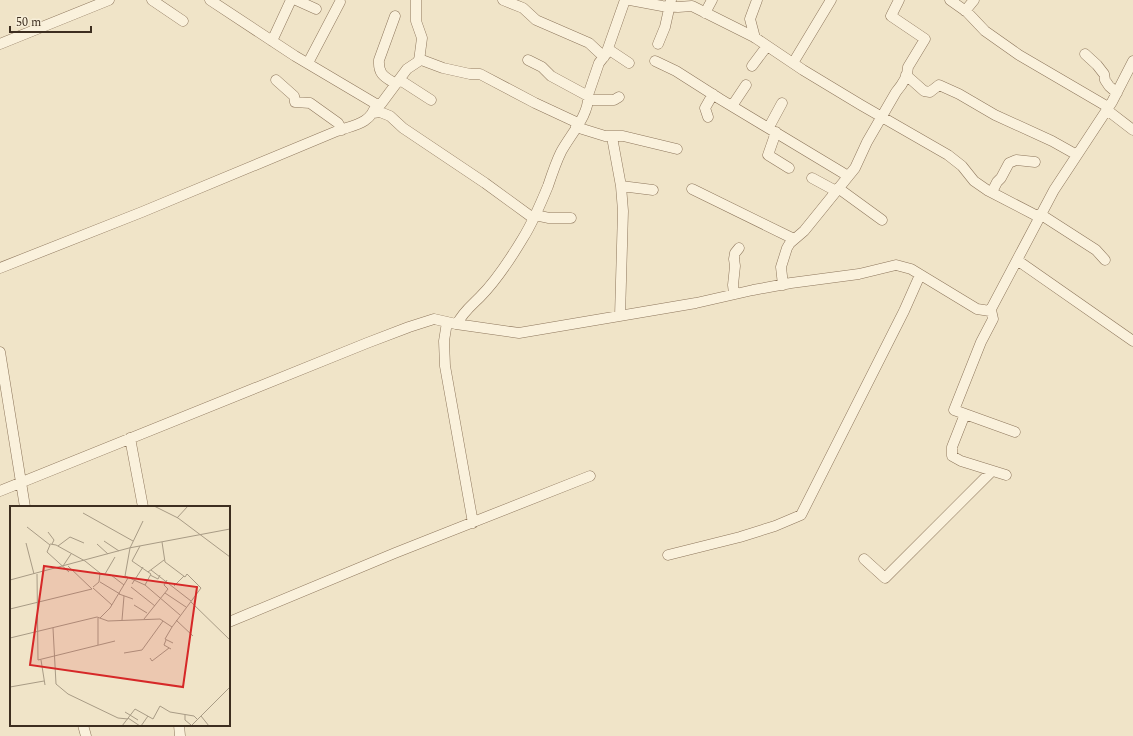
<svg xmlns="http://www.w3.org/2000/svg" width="1133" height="736" font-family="Spectral,serif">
  <rect width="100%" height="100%" fill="#f0e4c8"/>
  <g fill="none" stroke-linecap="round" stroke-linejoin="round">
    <defs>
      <path id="minor" d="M152 0 183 21
        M296 0 316 9
        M503 0 523 8 536 20 589 43 604 57
        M630 0 662 6 678 7 692 6 754 37 803 70 861 105 948 155 962 166 974 181 987 190 1039 217
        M950 0 967 12 985 31 1019 55 1108 107
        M965 11 974 0
        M705 13 712 0
        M395 16 379 60C378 75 385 77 396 84
        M755 38 750 19 757 0
        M272 41 291 0
        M0 44 109 0
        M658 44 665 27 671 0
        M608 49 629 63
        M1085 54 1097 65 1104 74 1105 80 1109 86 1117 93
        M419 59 443 68 470 74H480L535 103 578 123
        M528 60 542 67 551 76 588 96
        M655 61 676 71 720 99 848 176
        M308 63 340 2
        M793 63 831 0
        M752 66 767 46
        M906 75 924 91 930 92 939 85 959 94 995 115 1052 141 1077 155
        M276 80 294 96 295 102 310 103 338 123 342 130
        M400 80 431 100
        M589 100H614L619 97
        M376 104H381L407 69 419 61 422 38 416 21V0
        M732 106 746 85
        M1107 110 1133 130
        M373 113 380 112 390 116 403 128 485 183 533 218
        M708 117 705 108 713 94
        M576 127 605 136H623L677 149
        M769 127 782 103
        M776 132 768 155 789 168
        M612 137 621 186 623 211 620 316
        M812 178 836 191
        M621 186 653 190
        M838 188 882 220
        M692 189 794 239
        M992 192 997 182 1001 178 1009 163 1016 160 1035 162
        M1040 214 1096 250 1105 260
        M535 215 549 218H571
        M1017 260 1133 341
        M0 268 142 212 337 131C354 125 371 124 376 104L295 56 210 0
        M783 285 781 267 787 248 790 243 804 231 855 168 867 142 896 92C902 85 908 76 908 67L925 39 891 16 899 0
        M734 294 733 285 735 266 734 259 735 253 739 248
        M991 310 993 319 981 342 954 410 1015 432
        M447 322 444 341 445 366 473 523
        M457 324C463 312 471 306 480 297 497 280 511 258 523 238 533 222 541 203 548 186 552 174 556 162 561 152 570 135 590 114 588 95L599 63 606 54 625 0
        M0 352 25 507
        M965 414 952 447V456L961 461 1006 475
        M130 438 143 507
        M0 491 367 343 409 327 434 319 456 324 519 333 696 303 753 290 791 283 859 274 896 265 911 269 977 309 990 311 1054 190 1112 102 1133 61
        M668 555 740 537 775 526 801 515 904 311 920 275
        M864 559 885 578 992 471
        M229 622 395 553 590 476
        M83 725 86 736
        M179 725 180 736"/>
    </defs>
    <!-- minor casing -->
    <use href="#minor" stroke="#8d765c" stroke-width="11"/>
    <!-- minor -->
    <use href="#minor" stroke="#faf1dc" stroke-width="10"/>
  </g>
  <!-- overview -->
  <g transform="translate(10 506)">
    <rect width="220" height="220" fill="#f0e4c8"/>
    <path fill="none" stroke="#a89b85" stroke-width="1" d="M144 0 168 12 220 51M73 7 123 35M167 12 178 0M133 15 120 42 115 70 135 79 170 109M17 21 40 39 37 46 59 66M38 26 44 34 42 38M94 35 109 45M16 37 24 68M40 38 46 39 75 55 90 67 89 76 83 81M87 38 98 48M48 40 60 31 74 37M130 40 122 55 141 68 135 79M53 60 61 48M141 64 181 95M138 66 154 54M27 68 28 154 105 135M90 68 101 69 114 79M95 68 105 51M140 69 148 73 150 69M0 74 119 42 220 23M90 76 110 88M122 78 133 61M164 80 174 70M121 81 145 100M83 82 102 99M155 87 176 101M109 88 123 93M181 96 220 134M124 99 137 107M0 103 82 83 58 60M90 112 100 102 118 72M134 113 158 83 154 79 157 74M112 114 114 90M166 114 183 130M162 121 155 133 163 137M43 122 46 178 58 188 108 212 118 213M0 132 87 111 98 115 150 113 162 121 191 82 177 68 175 71 155 56 152 36M156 134 154 139 161 143M88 139V112M114 147 132 144 153 115M140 152 142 155 159 142M31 154 35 179M0 181 34 175M115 206 128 214M175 209V214L181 219M191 210 199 220M118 212 130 220M112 220 125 203 143 213 150 200 160 206 184 210 187 213M131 220 138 210M181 220 220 181"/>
    <path fill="#d62828" fill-opacity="0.15" stroke="#d62828" stroke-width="2" d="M34 60 187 81 173 181 20 159Z"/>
    <rect width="220" height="220" fill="none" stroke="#3d2e20" stroke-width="2"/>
  </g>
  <!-- scale -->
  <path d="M10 26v6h81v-6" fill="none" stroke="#3d2e20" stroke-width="2"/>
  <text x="16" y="26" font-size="12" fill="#3d2e20" stroke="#f7eed8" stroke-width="3" paint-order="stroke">50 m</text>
</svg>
